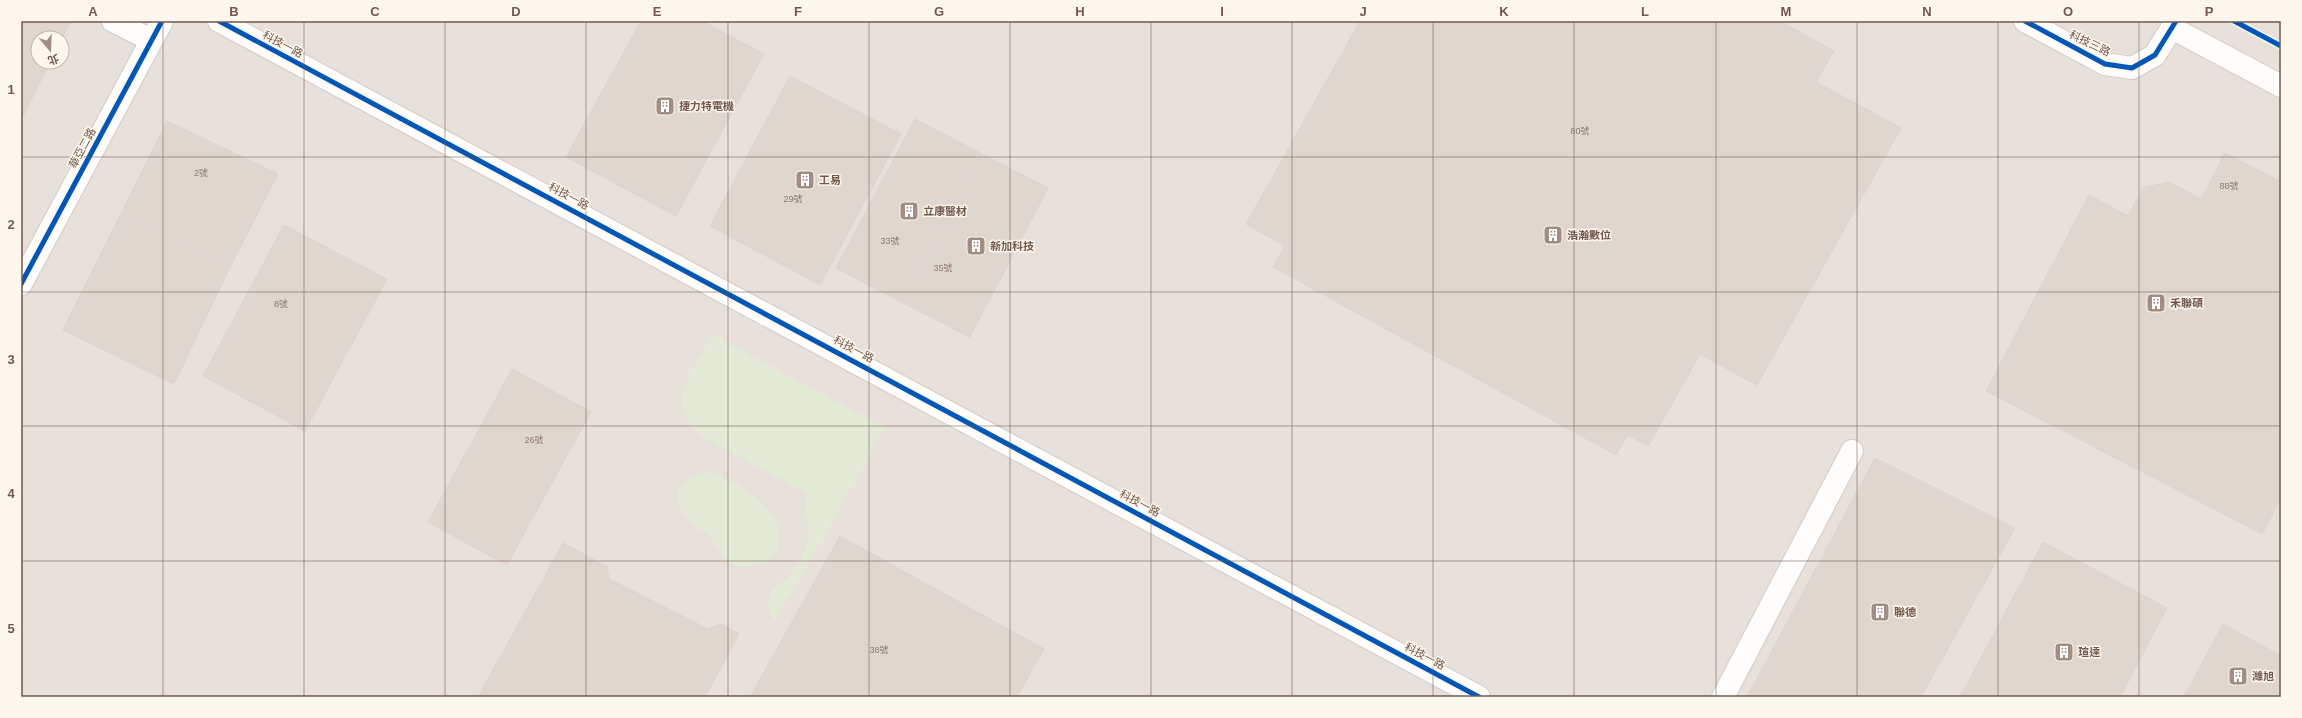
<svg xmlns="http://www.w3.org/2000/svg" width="2302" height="718" font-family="Arial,'Noto Sans TC',sans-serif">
  <rect width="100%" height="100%" fill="#f6f0ea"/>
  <!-- industrial -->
  <path fill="#e8e0db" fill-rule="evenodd" d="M21 21H2281V697H21ZM38 38H62V62H38Z"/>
  <!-- green -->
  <path fill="#e3ebd6" d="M713 335 885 428 775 621 767 605 772 590 788 577 801 559 808 541V523L804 514 808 494 700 435C662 402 694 370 713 335Z
    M710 471C740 484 793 512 776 551 770 564 757 566 743 566 724 567 720 547 709 536 701 528 690 524 684 514 667 489 688 476 710 471Z"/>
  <!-- building -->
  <path fill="#dfd6d0" stroke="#ded3cd" d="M21 21 70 22 62 39 38 38V62H50L21 120Z
    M641 21H702L764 54 676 216 566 157Z
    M1360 21H1780L1834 51 1816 82 1901 128 1757 385 1700 354 1648 446 1628 435 1616 455 1273 267 1285 246 1246 224Z
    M790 76 901 134 820 285 710 226Z
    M915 119 982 154 903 303 836 268Z
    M167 121 278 174 230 267 121 214Z
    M2225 153 2281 182V498L2262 534 1986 391 2089 195 2128 216 2143 188 2169 182 2201 199Z
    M982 154 1048 188 970 337 903 303Z
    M121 214 230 267 174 384 63 330Z
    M284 225 387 279 305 431 203 376Z
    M512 369 591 412 507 565 428 522Z
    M1875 458 2015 528 1921 697H1747Z
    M840 536 1044 649 1017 697H750Z
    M2043 542 2167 608 2120 697H1960Z
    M563 543 607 567 609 579 708 629 721 624 739 634 705 697H478Z
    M2223 624 2281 656V697H2184Z"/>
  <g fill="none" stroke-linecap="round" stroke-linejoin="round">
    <defs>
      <path id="service" d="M113 21 151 40
        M2172 28 2281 86
        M1723 697 1852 451"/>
      <path id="minor" d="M219 21 1479 697
        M2025 21 2105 64 2132 68 2155 55 2176 21
        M21 284 162 21"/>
    </defs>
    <!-- service casing -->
    <use href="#service" stroke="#d3ccc6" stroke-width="24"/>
    <!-- minor casing -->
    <use href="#minor" stroke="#d3ccc6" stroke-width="24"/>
    <!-- service -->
    <use href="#service" stroke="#fefdfc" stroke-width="22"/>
    <!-- minor -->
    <use href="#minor" stroke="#fefdfc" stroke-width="22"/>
    <defs>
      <path id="cycleway" d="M219 21 1479 697
        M2025 21 2105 64 2132 68 2155 55 2176 21
        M2234 21 2281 46
        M21 284 162 21"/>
    </defs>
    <!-- cycleway casing -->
    <use href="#cycleway" stroke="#fdf6ec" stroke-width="8"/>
    <!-- cycleway -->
    <use href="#cycleway" stroke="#0057b8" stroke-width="5"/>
  </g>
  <!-- grid -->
  <path fill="none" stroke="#71584d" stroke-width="1" stroke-opacity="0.55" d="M163 21V697M304 21V697M445 21V697M586 21V697M728 21V697M869 21V697M1010 21V697M1151 21V697M1292 21V697M1433 21V697M1574 21V697M1716 21V697M1857 21V697M1998 21V697M2139 21V697M21 157H2281M21 292H2281M21 426H2281M21 561H2281"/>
  <!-- icons -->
  <defs>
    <symbol id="building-square" viewBox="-11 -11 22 22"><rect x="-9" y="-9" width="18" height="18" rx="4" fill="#a08d84" stroke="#fdf6ec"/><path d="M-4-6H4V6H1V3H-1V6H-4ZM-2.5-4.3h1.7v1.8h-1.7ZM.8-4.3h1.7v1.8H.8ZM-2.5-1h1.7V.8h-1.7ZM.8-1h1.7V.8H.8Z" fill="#fff"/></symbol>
  </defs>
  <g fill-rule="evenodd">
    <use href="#building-square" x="654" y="95" width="22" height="22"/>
    <use href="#building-square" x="794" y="169" width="22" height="22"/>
    <use href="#building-square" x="898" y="200" width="22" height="22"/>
    <use href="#building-square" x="1542" y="224" width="22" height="22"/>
    <use href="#building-square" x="965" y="235" width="22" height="22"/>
    <use href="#building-square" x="2145" y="292" width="22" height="22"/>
    <use href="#building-square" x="1869" y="601" width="22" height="22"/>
    <use href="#building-square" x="2053" y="641" width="22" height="22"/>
    <use href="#building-square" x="2227" y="665" width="22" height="22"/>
  </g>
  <g text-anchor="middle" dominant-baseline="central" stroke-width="3" stroke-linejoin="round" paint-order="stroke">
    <!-- number labels -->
    <g font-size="9" fill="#8f7a70">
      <text x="1580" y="131">80號</text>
      <text x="201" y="173">2號</text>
      <text x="2229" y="186">88號</text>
      <text x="793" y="199">29號</text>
      <text x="890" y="241">33號</text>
      <text x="943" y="268">35號</text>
      <text x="281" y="304">8號</text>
      <text x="534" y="440">26號</text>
      <text x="879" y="650">38號</text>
    </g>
    <!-- street labels -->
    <g font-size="11" fill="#71584d" stroke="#fdf6ec">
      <text transform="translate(2090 43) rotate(26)">科技三路</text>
      <text transform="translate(283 44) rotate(28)">科技一路</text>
      <text transform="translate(82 148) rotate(-62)">華亞二路</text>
      <text transform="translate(569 196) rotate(28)">科技一路</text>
      <text transform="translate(854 349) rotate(28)">科技一路</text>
      <text transform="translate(1140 503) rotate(28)">科技一路</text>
      <text transform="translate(1425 656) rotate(28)">科技一路</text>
    </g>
    <!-- poi labels -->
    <g font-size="11" font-weight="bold" fill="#71584d" stroke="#fdf6ec" text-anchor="start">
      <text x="679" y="106">捷力特電機</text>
      <text x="819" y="180">工易</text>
      <text x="923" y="211">立康醫材</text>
      <text x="1567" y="235">浩瀚數位</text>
      <text x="990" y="246">新加科技</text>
      <text x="2170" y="303">禾聯碩</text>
      <text x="1894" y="612">聯德</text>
      <text x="2078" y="652">瑄達</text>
      <text x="2252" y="676">濰旭</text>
    </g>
  </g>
  <!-- border -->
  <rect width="2302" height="718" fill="none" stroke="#fdf6ec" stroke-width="44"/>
  <!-- north arrow -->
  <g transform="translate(50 50) rotate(161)"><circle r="19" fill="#fdf6ec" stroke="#c5b7ac"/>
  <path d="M0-3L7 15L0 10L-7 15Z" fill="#a08d84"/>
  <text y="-6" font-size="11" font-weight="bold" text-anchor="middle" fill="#71584d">北</text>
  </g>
  <rect x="22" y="22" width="2258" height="674" fill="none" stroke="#71584d" stroke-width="1.5"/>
  <g font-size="13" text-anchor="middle" font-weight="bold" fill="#71584d">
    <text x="93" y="16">A</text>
    <text x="234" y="16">B</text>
    <text x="375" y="16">C</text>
    <text x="516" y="16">D</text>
    <text x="657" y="16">E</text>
    <text x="798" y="16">F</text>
    <text x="939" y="16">G</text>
    <text x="1080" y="16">H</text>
    <text x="1222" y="16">I</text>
    <text x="1363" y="16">J</text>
    <text x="1504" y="16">K</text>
    <text x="1645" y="16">L</text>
    <text x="1786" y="16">M</text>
    <text x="1927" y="16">N</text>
    <text x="2068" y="16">O</text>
    <text x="2209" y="16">P</text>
    <text x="11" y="94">1</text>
    <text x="11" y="229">2</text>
    <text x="11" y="364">3</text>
    <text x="11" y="498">4</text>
    <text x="11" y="633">5</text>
  </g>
</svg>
